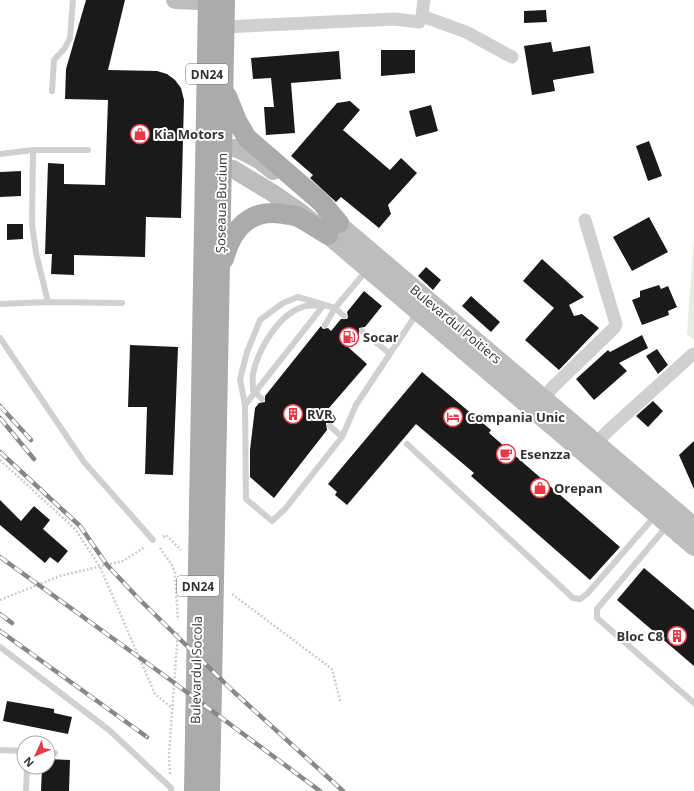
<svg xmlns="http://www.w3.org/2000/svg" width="694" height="791" font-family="'Open Sans',sans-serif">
  <rect width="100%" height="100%" fill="#fff"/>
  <!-- green -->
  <path fill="#e6ecdf" d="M694 237V340L687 334Z"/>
  <!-- building -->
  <path fill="#1a1a1a" d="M86 0H125L108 70 157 71 167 74 175 80 181 88 184 100 181 218 146 217 145 257 74 255V275L51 274 52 254H45L48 163 64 164V184L105 185 108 100 65 99 66 69Z
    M546 10 547 22 524 23V11Z
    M551 42 553 52 590 46 594 73 553 80 555 91 532 95 524 46Z
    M381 50H415V73L381 76Z
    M339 51 341 79 291 83 295 133 266 135 264 107H274L271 78 253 79 251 58Z
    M350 101 360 110 343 130 390 170 401 158 417 173 388 205 391 214 379 228 341 197 336 202 310 178 313 175 291 156 337 103Z
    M431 105 438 131 416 137 409 111Z
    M649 141 662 176 648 181 636 146Z
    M21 171V196L0 197V172Z
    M649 217 668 252 632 271 613 237Z
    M7 224H23V239L7 240Z
    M542 259 584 297 569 305 574 316 582 314 599 328 559 370 525 340 554 308 523 281Z
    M426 267 441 280 433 290 418 276Z
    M659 285 661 289 668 286 677 307 668 311 669 315 642 325 632 300 640 297V291Z
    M364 291 382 306 365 327 359 328V334L348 347 367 364 329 408 336 419 333 423H326L327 430 274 498 250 477V450L255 408 259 403 265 402V396L321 326 323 329 328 328 331 331 341 319H347L348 317 347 312Z
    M471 296 500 322 491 332 462 306Z
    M642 335 648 348 619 363 627 371 594 400 576 379 608 350 610 352Z
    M130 345 178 347 173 475 145 474 147 407H128Z
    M657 349 668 365 658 374 646 356Z
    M422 372 491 430 489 433 620 547 590 580 471 476 474 473 416 424 347 505 335 495 337 492 328 484Z
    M653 401 663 411 648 427 636 416Z
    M694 441V489L679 455Z
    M0 500 21 521 34 506 50 520 43 529 68 551 58 563 50 557 45 563 0 525Z
    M644 568 694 610V666L617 600Z
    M7 701 54 709V713L72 717 68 734 3 721Z
    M48 759 70 760 69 791H41L42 767H48Z"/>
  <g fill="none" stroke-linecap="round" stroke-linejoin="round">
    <!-- path -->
    <path stroke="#cdcdcd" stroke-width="2.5" stroke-dasharray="2 2" stroke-linecap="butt" d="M0 460 75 529 100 567 155 694 173 709
      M163 537 166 535 181 550
      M160 548 172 565 175 573 178 620
      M232 594 332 669 340 701
      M0 600 60 576 123 561 145 547
      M170 774 169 754 178 631"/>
    <!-- lane -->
    <path stroke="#d0d0d0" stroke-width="6" d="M52 91 54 60 65 48 70 38 73 0
      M33 150 32 224 36 253 48 302
      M0 154 33 150H88
      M0 304 48 302 122 303
      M323 306 245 405 246 499 272 521 285 509 342 437 356 405 417 313
      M325 325 335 308 366 271
      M362 331 389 353
      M0 338 84 462 153 540
      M262 399 253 390C253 385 252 379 253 374 258 350 279 312 306 306 311 305 317 306 321 306
      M245 405 240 379 247 352 260 320 283 303 298 297 335 308 344 316
      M330 426 342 437
      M407 444 573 598 580 599 587 594 655 516
      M667 526 597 609V618L694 703
      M0 647 109 730 171 788V791
      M0 750 24 751
      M48 753H55
      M26 791 27 767"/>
    <!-- street -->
    <path stroke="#d0d0d0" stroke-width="13" d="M422 16 424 0
      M224 27 395 19 419 22 422 16 466 32 512 57
      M539 404 553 387 614 328 616 324 585 220
      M596 443 610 429 693 354"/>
    <!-- secondary -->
    <path stroke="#bdbdbd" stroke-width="18" d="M175 0 222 2
      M207 148H236L259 160 273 171
      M208 168 233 169 271 192 303 214 694 547
      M327 214 694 526"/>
    <!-- primary -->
    <path stroke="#ababab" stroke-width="20" d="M227 96 237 121 247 138 321 202 339 223
      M224 259C232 229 250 208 283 214 288 215 294 215 298 217 308 222 318 229 328 235
      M194 791 208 0
      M210 791 225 0"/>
    <defs>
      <path id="rail" d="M0 406 31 440
        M0 418 34 459
        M0 452 80 526 107 565 140 600 235 693 343 791
        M0 557 165 676 320 791
        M0 614 12 623
        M0 631 147 737"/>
    </defs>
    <!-- rail casing -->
    <use href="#rail" stroke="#888" stroke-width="4.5"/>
    <!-- rail -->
    <use href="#rail" stroke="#fff" stroke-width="3" stroke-dasharray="9" stroke-linecap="butt"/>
  </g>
  <!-- icons -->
  <defs>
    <symbol id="shop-ring" viewBox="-11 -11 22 22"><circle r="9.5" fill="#fff" stroke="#e63946" stroke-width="1.5"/><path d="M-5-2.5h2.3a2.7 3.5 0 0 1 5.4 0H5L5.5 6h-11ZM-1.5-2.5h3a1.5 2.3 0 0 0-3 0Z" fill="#e63946"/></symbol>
    <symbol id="fuel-ring" viewBox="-11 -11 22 22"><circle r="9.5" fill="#fff" stroke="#e63946" stroke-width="1.5"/><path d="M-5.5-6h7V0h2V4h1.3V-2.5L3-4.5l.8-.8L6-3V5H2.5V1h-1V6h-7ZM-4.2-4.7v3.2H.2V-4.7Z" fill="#e63946"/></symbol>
    <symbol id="building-ring" viewBox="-11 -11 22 22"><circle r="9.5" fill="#fff" stroke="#e63946" stroke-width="1.5"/><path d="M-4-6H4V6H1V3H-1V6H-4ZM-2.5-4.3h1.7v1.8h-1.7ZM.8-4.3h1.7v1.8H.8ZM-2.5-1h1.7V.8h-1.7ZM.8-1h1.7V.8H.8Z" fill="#e63946"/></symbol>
    <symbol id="hotel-ring" viewBox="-11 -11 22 22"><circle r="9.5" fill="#fff" stroke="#e63946" stroke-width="1.5"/><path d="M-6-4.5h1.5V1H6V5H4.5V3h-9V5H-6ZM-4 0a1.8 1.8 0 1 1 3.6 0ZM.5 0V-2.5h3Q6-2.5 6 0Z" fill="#e63946"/></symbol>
    <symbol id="cafe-ring" viewBox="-11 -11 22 22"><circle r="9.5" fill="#fff" stroke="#e63946" stroke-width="1.5"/><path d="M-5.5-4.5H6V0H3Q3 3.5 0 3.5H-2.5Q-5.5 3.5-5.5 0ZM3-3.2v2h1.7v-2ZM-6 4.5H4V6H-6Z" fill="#e63946"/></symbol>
  </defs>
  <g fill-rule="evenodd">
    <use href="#shop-ring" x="129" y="123" width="22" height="22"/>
    <use href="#fuel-ring" x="338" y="326" width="22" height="22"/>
    <use href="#building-ring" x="282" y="403" width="22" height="22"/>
    <use href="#hotel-ring" x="442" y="406" width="22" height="22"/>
    <use href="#cafe-ring" x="495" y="443" width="22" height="22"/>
    <use href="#shop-ring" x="529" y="477" width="22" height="22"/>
    <use href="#building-ring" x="666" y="625" width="22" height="22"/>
  </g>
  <g text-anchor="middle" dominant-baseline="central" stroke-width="4" stroke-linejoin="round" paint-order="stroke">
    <!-- shield labels -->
    <g fill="#fff" stroke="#707070" stroke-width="1">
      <rect x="186" y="64" width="42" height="20" rx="3"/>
      <rect x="177" y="576" width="42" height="20" rx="3"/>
    </g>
    <g font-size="12" font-weight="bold" fill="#333">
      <text x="207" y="74">DN24</text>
      <text x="198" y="586">DN24</text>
    </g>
    <!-- poi labels -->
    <g font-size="13" font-weight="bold" fill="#333" stroke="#fff" text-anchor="start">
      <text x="154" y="134">Kia Motors</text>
      <text x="363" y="337">Socar</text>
      <text x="307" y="414">RVR</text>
      <text x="467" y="417">Compania Unic</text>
      <text x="520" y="454">Esenzza</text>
      <text x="554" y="488">Orepan</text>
      <text x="663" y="636" text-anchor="end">Bloc C8</text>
    </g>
    <!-- street labels -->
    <g font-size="13" fill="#333" stroke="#fff">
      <text transform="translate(221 203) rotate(-89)">Șoseaua Bucium</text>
      <text transform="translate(456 324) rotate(40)">Bulevardul Poitiers</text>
      <text transform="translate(196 670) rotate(-89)">Bulevardul Socola</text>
    </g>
  </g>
  <!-- north arrow -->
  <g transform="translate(36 755) rotate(226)"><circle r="19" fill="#ffffff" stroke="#adadad"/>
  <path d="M0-3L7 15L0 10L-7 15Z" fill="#e63946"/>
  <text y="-6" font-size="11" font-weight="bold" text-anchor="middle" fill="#333333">N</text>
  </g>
</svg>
